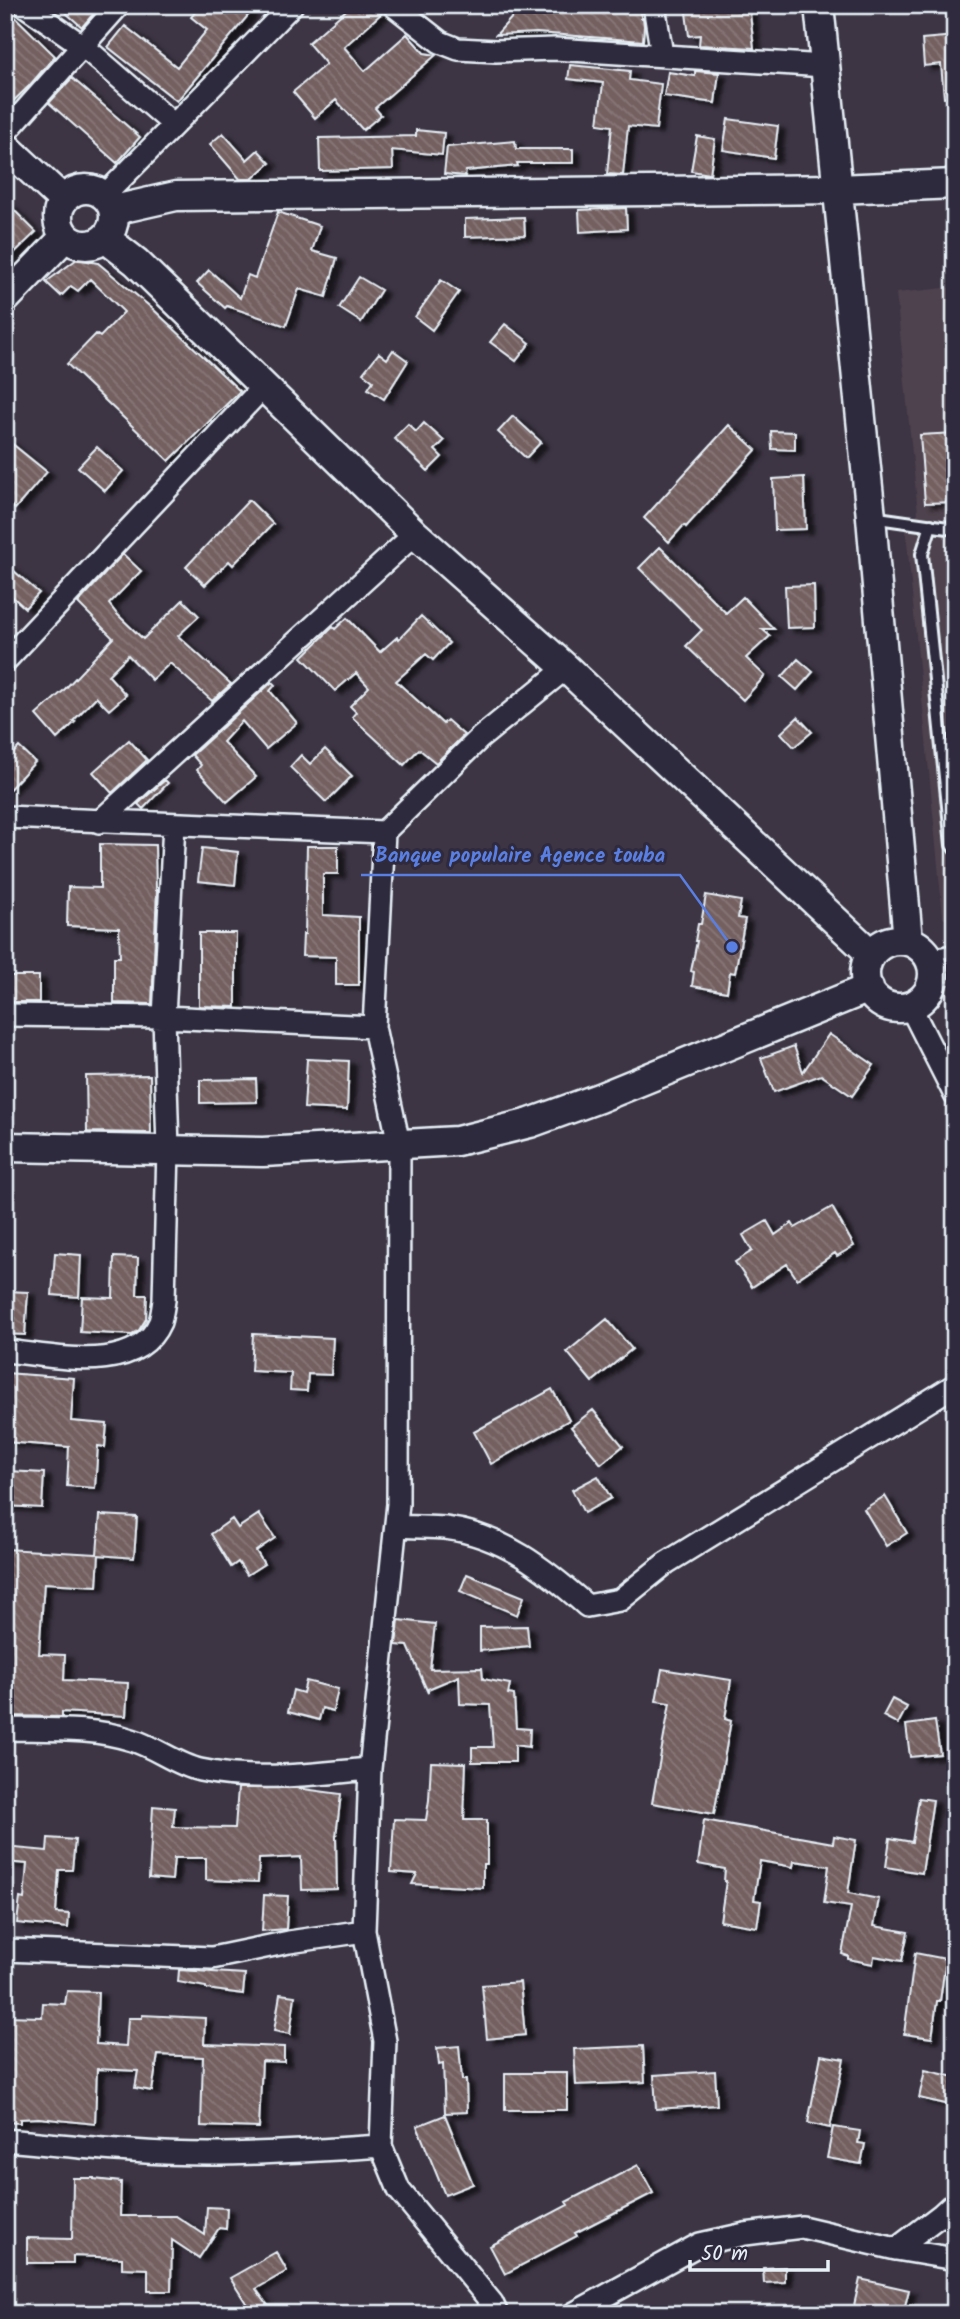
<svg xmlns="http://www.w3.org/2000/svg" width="960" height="2319" font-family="Kalam,sans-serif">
  <defs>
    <pattern id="building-back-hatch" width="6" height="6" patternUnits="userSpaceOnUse" patternTransform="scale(1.75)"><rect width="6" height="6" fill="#746061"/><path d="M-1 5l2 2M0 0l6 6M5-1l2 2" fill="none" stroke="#887778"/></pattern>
    <filter id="shadow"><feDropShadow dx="7" dy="4" stdDeviation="2" flood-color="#0009"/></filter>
  </defs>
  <rect width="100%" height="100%" fill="#3d3544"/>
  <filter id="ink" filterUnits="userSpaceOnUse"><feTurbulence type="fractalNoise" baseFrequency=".0143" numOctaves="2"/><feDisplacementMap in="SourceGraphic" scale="14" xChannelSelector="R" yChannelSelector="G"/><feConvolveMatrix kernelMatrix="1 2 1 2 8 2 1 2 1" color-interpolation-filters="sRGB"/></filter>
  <g filter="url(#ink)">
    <!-- built -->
    <path fill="#4e424d" d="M955 287V925L943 918 906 531 918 513 896 293Z"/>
    <!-- building -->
    <path fill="url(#building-back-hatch)" stroke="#e8f1f8" stroke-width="2" filter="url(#shadow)" d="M57 5H101L82 27Z
      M201 5H242L251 12 177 101 108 47 125 26 177 67 207 30 191 17Z
      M352 5H375L382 13 344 47 365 71 407 34 424 53 436 55 375 108 381 115 363 130 336 100 315 118 293 92 326 64 308 43Z
      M523 5H641V18H643L644 26 643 41 537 33 496 35Z
      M685 5H749L754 48 699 45 700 35 689 36Z
      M5 7 55 56 29 86 5 109Z
      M955 36V97L944 98 941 64 924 66 922 39Z
      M570 65 630 71 629 80 661 84 656 129 628 126 623 175 607 174 612 126 598 124 603 83 568 79Z
      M695 71 719 73 715 103 664 96 668 72 695 76Z
      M72 78 140 137 117 163 49 103Z
      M728 119 778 126 774 158 723 150Z
      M416 130 444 133 442 155 392 150 393 169 320 171 319 138 416 136Z
      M223 133 247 160 258 150 270 163 252 179H240L210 144Z
      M697 136 715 139 710 174 691 171Z
      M515 141 516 149H573V163H517L518 166 466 171 465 176 444 174 447 147Z
      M5 201 36 232 5 262Z
      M626 208 627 229 580 232 579 210Z
      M278 212 320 226 312 251 337 258 326 297 299 289 286 326 227 306 225 308 197 283 209 270 240 298 248 275 255 278Z
      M524 217 525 235 465 237V219Z
      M77 259 98 263 154 310 240 391 169 461 67 364 96 334 100 337 124 312 90 279 78 291 71 286 61 296 46 282Z
      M359 277 381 290 361 322 339 308Z
      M441 280 459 292 432 330 415 317Z
      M505 324 530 343 516 361 490 342Z
      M393 350 408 361 384 399 368 389 373 381 363 373 379 353 387 359Z
      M513 416 541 442 526 458 498 432Z
      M424 423 444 441 435 450 442 457 428 471 394 438 408 424 416 432Z
      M729 425 756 450 686 527 684 525 669 542 644 518Z
      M771 431 795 432V450L772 449Z
      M955 433V502L925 503 920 435Z
      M5 438 47 472 15 509 5 500Z
      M97 447 123 471 105 491 78 467Z
      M804 477 806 529 775 530 773 479Z
      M249 500 273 524 233 565 229 561 205 585 186 567Z
      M660 547 726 613 743 597 774 629H762L770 636 746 658 765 676 743 700 686 646 702 630 639 568Z
      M123 554 141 571 109 604 116 613 143 639 183 600 199 616 178 636 231 684 212 701 170 663 152 680 128 655 108 675 126 695 109 710 96 697 73 721 75 722 57 739 36 715 63 691 113 638 78 603Z
      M5 563 39 593 25 608 5 590Z
      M814 585 815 627 787 628 785 586Z
      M421 616 449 643 433 660 426 654 396 681 443 724 447 720 464 735 436 763 419 749 404 765 352 717 356 712 350 706 369 687 356 673 335 691 302 657 333 627 335 629 347 618 380 652 397 637 399 639Z
      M798 659 813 672 797 690 782 677Z
      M272 682 275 685 270 691 297 723 266 749 242 721 223 742 256 777 227 802 197 770 201 765 192 755Z
      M798 717 812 732 794 747 781 733Z
      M129 740 147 760 112 793 93 772Z
      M19 747 35 762 5 794V762Z
      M325 749 352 776 326 802 290 767 301 755 310 764Z
      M165 780 168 783 143 809 138 804Z
      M100 844 155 845 156 890H157L152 1004 114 1003V957H120L119 928 67 926 68 887 100 888Z
      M307 846H338V874H323V915L359 917V985H336V957L302 956 303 934H305Z
      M202 848 238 852 235 885 198 881Z
      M706 895 741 901 738 918 745 919 735 973 730 972 727 992 692 986 694 972 691 971 697 941H695L698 924H701Z
      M199 933H236V1007L199 1006Z
      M5 976H39V1002H5Z
      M829 1034 874 1065 852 1096 821 1075 774 1092 761 1058 794 1046 803 1072Z
      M307 1059 349 1061 347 1110 304 1108Z
      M150 1075 151 1133 87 1132 86 1076Z
      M256 1079 257 1102 200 1103V1080Z
      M832 1207 854 1246 837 1256 835 1253 797 1279 787 1264 752 1287 735 1262 752 1251 743 1235 767 1221 775 1235 792 1223 795 1228Z
      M55 1253 81 1255 79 1297 52 1295Z
      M114 1257 138 1258 137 1295H147L146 1319 139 1330 132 1335 80 1332 82 1297 113 1298Z
      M5 1291 28 1292 25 1335 5 1334Z
      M607 1319 632 1349 592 1382 567 1352Z
      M253 1334 333 1338 331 1375 308 1374 307 1391 290 1390 291 1373 251 1371Z
      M5 1373 74 1378 71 1421 107 1424 105 1447 98 1446 95 1488 67 1486 69 1447 5 1442Z
      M552 1389 569 1420 491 1464 474 1432Z
      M593 1410 623 1446 601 1464 571 1427Z
      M8 1471 44 1473 42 1508 6 1506Z
      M598 1476 611 1498 584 1513 572 1490Z
      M885 1496 907 1533 886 1546 864 1509Z
      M259 1514 275 1538 256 1551 264 1564 247 1575 238 1562 231 1567 211 1534 232 1519 238 1528Z
      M100 1515 137 1517 134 1558 99 1555 97 1586 44 1583 39 1654 65 1655 64 1680 128 1683 126 1716 62 1712V1717L5 1716V1652H10L13 1617 5 1616V1549L97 1554Z
      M467 1574 524 1597 517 1615 460 1591Z
      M399 1620 435 1624 430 1669 482 1668 483 1679 510 1684 508 1694 514 1695 516 1728 530 1729 529 1747 515 1745V1762H472V1747H493L490 1705 460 1704 459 1676 428 1689V1693L408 1646 396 1645Z
      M527 1626 529 1646 480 1651V1627Z
      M662 1669 731 1680 725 1719 731 1721 714 1814 652 1803 670 1703 656 1701Z
      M306 1681 338 1689 333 1711 322 1708 319 1720 288 1712 293 1690 303 1693Z
      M892 1699 907 1707 898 1724 883 1716Z
      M935 1721 940 1754 910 1757 906 1725Z
      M431 1762 466 1763 464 1820H487V1864H483V1888L412 1884 417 1874 391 1872 394 1819 426 1820 429 1800Z
      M238 1788H296L341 1794 336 1836 337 1889 302 1890 301 1857 259 1859 258 1882 206 1880V1858H174L172 1880 149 1878 153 1806 175 1808 173 1827 235 1828Z
      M919 1798 933 1800 922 1873 886 1867 890 1838 912 1842Z
      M704 1820 833 1843 834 1836 856 1840 848 1893 879 1899 874 1926 908 1932 902 1961 874 1956 873 1964 848 1959V1956L842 1954 851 1907 824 1903 829 1866 794 1861 793 1867 760 1861 754 1900 761 1901 757 1927 720 1921 726 1881H724L725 1869 698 1864Z
      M48 1838 75 1840 72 1870H59L56 1913 69 1914 68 1928 17 1923 20 1898 24 1899 27 1864 5 1862V1847L47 1851Z
      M264 1895 288 1896 286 1929 262 1931Z
      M915 1953 946 1959 940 2001H937L932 2038 904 2034Z
      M179 1970 245 1974 243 1994 206 1989V1987L178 1982Z
      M520 1982 525 2035 487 2039 482 1985Z
      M67 1991 98 1992 96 2044 126 2046 128 2018H142V2015L205 2018 204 2044 284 2047V2062L262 2061 259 2128 201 2126 203 2057 158 2055 152 2091 135 2088 138 2071 97 2069 95 2124 39 2118 20 2119V2123L5 2122V2016L42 2017 43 2003 65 2004Z
      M280 1994 295 1996 290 2034 274 2031Z
      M459 2046 462 2080H466L467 2112 445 2113 443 2064 439 2065 437 2048Z
      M643 2046 645 2082 576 2085 574 2049Z
      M821 2055 844 2059 830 2128 808 2123Z
      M925 2070 955 2077 950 2105 919 2098Z
      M715 2071 717 2105 656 2109 654 2075Z
      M505 2073H567V2110H505Z
      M445 2115 473 2184 445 2195 417 2126Z
      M833 2127 860 2131 858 2143 865 2144 861 2164 827 2158Z
      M638 2165 653 2193 575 2233 577 2236 505 2274 490 2246 568 2205 566 2202Z
      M73 2178H94V2179L121 2182 120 2216H176L205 2235 207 2207 227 2208 226 2229 219 2228 199 2258 172 2240 171 2291H148V2269L122 2268V2258L73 2256V2263H27V2238L72 2239Z
      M276 2252 287 2271 256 2289 274 2314H253L230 2278Z
      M785 2267V2282L764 2283 763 2268Z
      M860 2279 909 2290 903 2314H852Z"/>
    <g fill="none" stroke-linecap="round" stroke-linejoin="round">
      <defs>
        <path id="lane" d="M871 517 955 529
          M931 525 922 554 952 845 955 849
          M927 956 955 950"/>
        <path id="street" d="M24 5 83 46 173 124
          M393 5 440 42 458 49 496 51 555 49 825 66
          M654 5 662 55
          M5 133 119 5
          M105 195 292 5
          M5 661 264 386
          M5 817 384 832 480 738 566 668
          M99 822 415 534
          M384 832 374 1027 399 1144 398 1504 370 1769 364 1931 385 2041 381 2146 399 2190 492 2303 497 2314
          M910 1006 955 1095
          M5 1015 164 1017 374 1027
          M5 1351C52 1355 136 1377 160 1322 162 1315 163 1307 164 1300L168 1149 164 1017 174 824
          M396 1526C412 1527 429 1527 445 1528 503 1535 545 1569 587 1606L620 1600 666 1563 955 1385
          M5 1729C47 1730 92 1727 132 1740 155 1747 177 1765 200 1770 256 1782 314 1774 370 1769
          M5 1950 212 1958 289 1942 364 1931
          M5 2140C73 2146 141 2154 209 2154 267 2154 324 2150 381 2146
          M896 2249 942 2214 955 2202
          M573 2314 700 2244 745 2234 802 2227 896 2249 955 2259"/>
        <path id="secondary" d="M819 5 871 517 908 941
          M5 146 63 200
          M58 217a28 28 0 1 1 56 0a28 28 0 1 1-56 0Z
          M114 210 176 196 838 189 955 184
          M105 238 136 262 415 534 566 668 871 954
          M5 299 65 237
          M865 974a34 34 0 1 1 68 0a34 34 0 1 1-68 0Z
          M5 1147 263 1152 457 1141 530 1123 599 1098 869 988"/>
      </defs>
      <!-- lane casing -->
      <use href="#lane" stroke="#e8f1f8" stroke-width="16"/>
      <!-- street casing -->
      <use href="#street" stroke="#e8f1f8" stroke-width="26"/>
      <!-- secondary casing -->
      <use href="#secondary" stroke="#e8f1f8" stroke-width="33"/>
      <!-- lane -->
      <use href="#lane" stroke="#2f2a3d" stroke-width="10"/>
      <!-- street -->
      <use href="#street" stroke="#2f2a3d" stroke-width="21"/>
      <!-- secondary -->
      <use href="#secondary" stroke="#2f2a3d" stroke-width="28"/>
    </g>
  </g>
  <!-- callouts -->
  <path fill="none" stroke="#5a7fe2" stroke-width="2.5" d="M732 947L680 875H361"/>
  <circle fill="#5a7fe2" stroke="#2f2a3d" stroke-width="2.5" cx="732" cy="947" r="7"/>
  <g font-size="21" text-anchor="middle" font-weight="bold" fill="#5a7fe2" stroke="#2f2a3d" stroke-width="6" stroke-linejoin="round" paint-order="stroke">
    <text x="520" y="862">Banque populaire Agence touba</text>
  </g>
  <!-- margin -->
  <rect width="960" height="2319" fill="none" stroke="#2f2a3d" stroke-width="28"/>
  <rect x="14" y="14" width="932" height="2291" fill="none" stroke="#e8f1f8" stroke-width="2.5" filter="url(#ink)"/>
  <!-- scale -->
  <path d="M690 2260v10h138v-10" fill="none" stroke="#e8f1f8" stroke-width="3.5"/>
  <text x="701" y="2260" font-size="21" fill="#e8f1f8" stroke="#2f2a3d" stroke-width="5" paint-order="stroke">50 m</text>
</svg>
